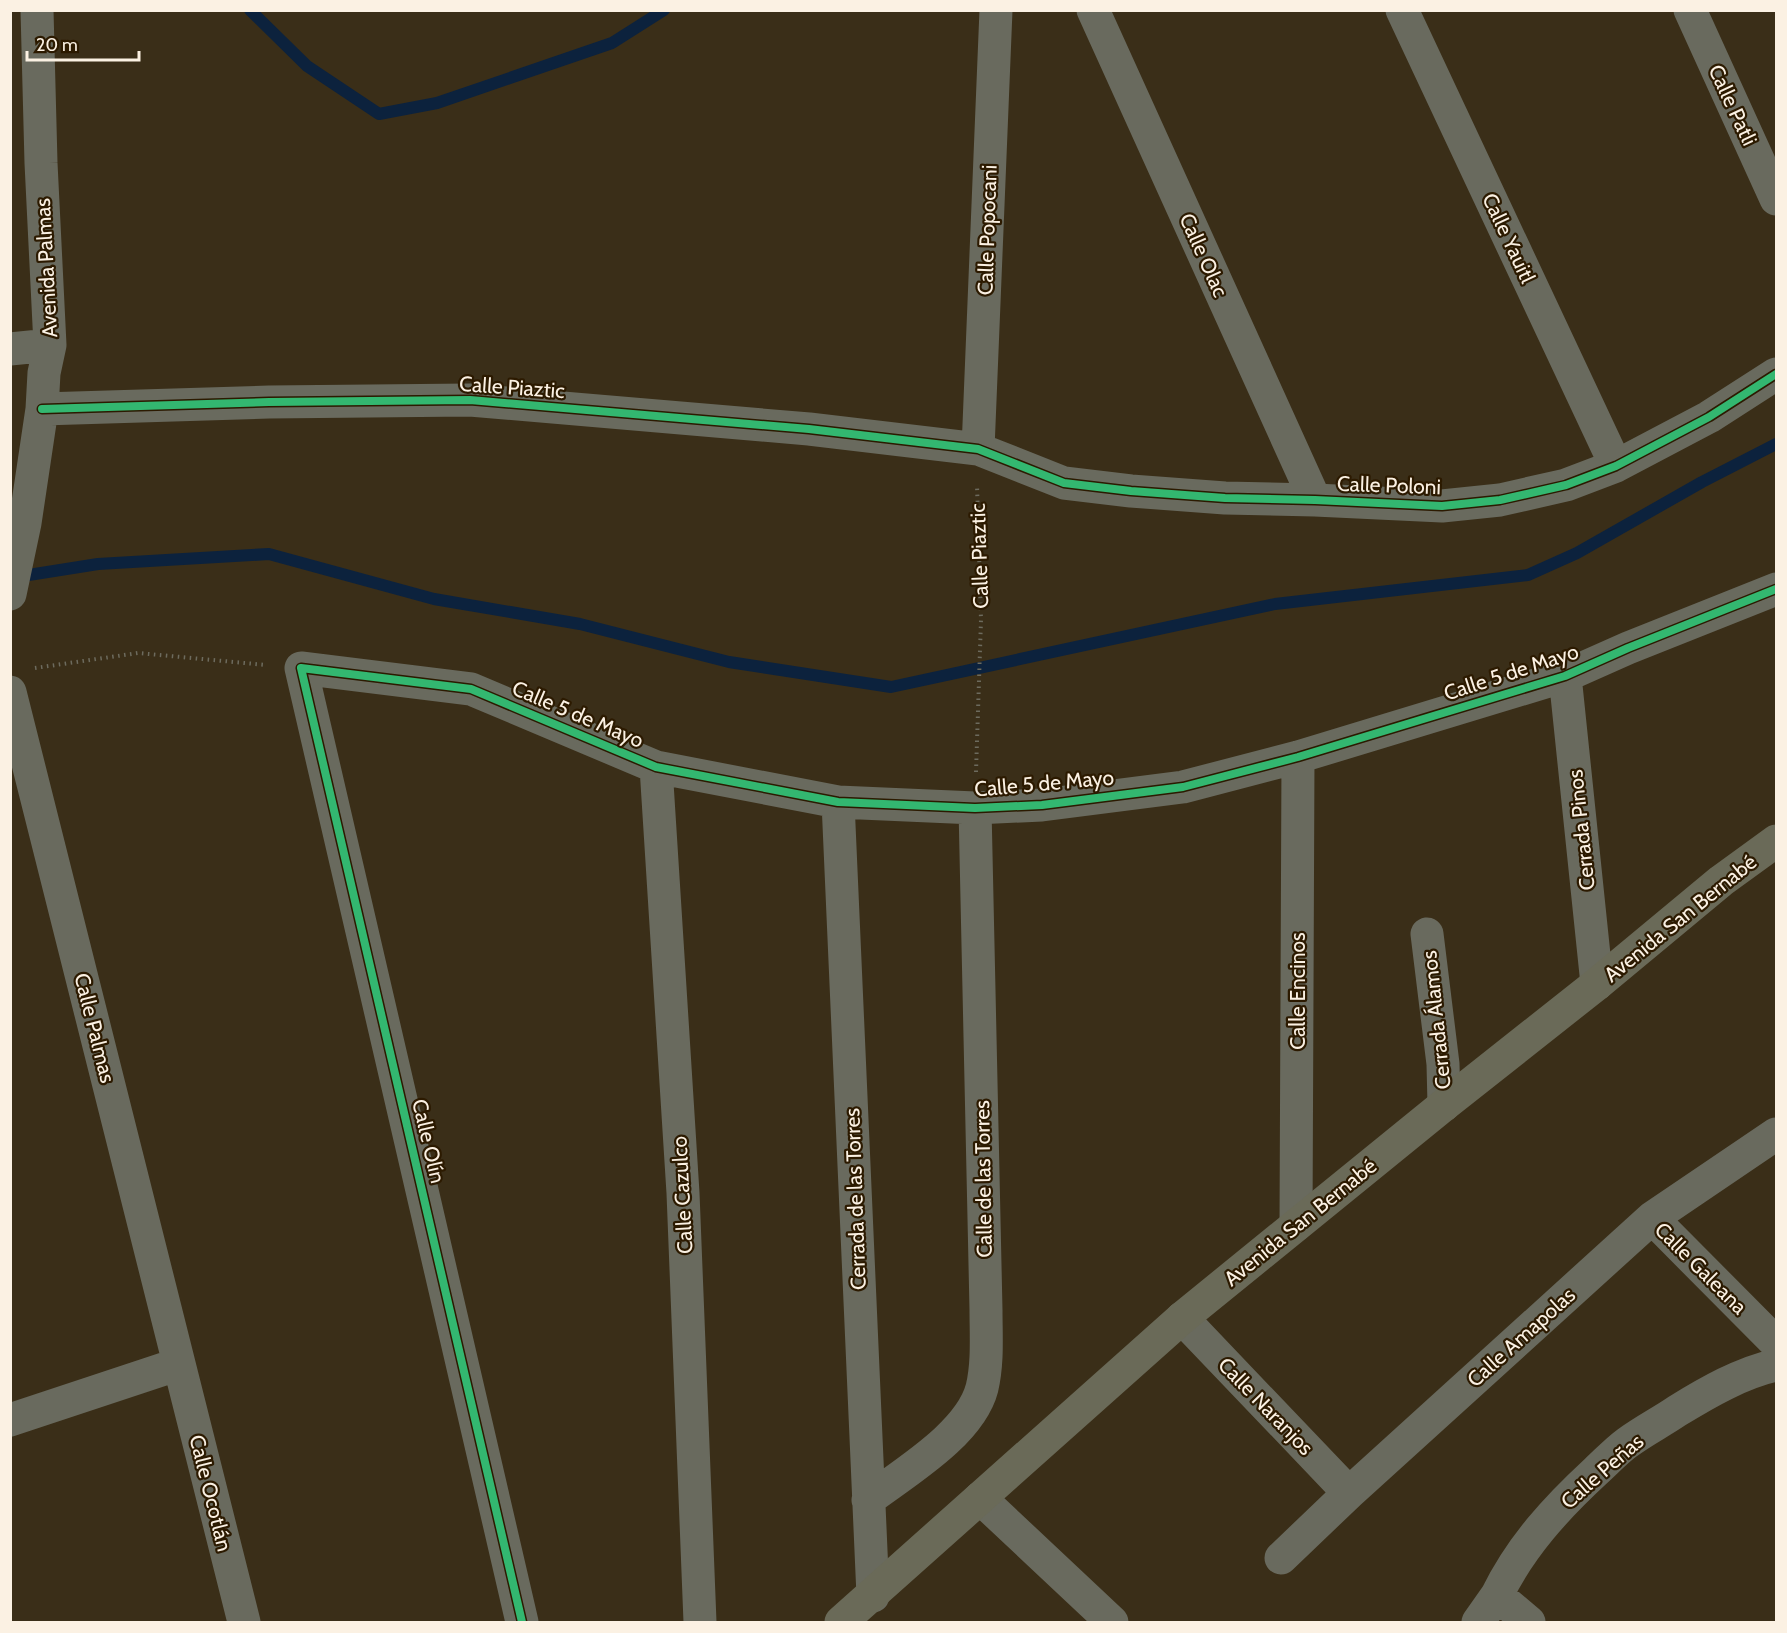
<svg xmlns="http://www.w3.org/2000/svg" width="1787" height="1633" font-family="Cabin,sans-serif">
  <rect width="100%" height="100%" fill="#3a2e18"/>
  <g fill="none" stroke-linecap="round" stroke-linejoin="round">
    <!-- stream -->
    <path stroke="#0c223d" stroke-width="12" d="M250 10 307 66 379 114 437 103 612 43 664 10
      M16 577 98 564 269 554 434 599 580 624 729 662 891 687 1275 604 1528 575 1577 553 1702 482 1776 444"/>
    <!-- path -->
    <path stroke="#6d6b5e" stroke-width="4" stroke-dasharray="1.5 4.5" stroke-linecap="butt" d="M35 668 138 653 266 665
      M976 772 981 620 977 485"/>
    <!-- minor -->
    <path stroke="#696a5e" stroke-width="33" d="M1093 10 1315 500
      M1402 10 1616 466
      M1690 10 1776 199
      M10 349 50 345
      M42 409 269 402 470 400 809 429 978 449 1064 483 1131 491 1225 498 1315 500 1442 506 1500 500 1566 485 1616 466 1709 417 1776 374
      M978 449 996 10
      M10 594 25 523 42 409 44 373 50 345 41 163 37 10
      M1565 676 1597 984
      M10 692 244 1622
      M656 767 683 1193 700 1622
      M838 802 873 1596
      M1427 934 1443 1064 1444 1105
      M1652 1218 1776 1343
      M1296 1225 1298 757
      M1182 1318 1349 1493
      M10 1420 179 1364
      M980 1498 1112 1622
      M868 1500C905 1472 970 1434 982 1388 988 1363 986 1335 986 1310L975 808
      M1281 1558 1349 1493 1652 1218 1776 1134
      M522 1622 301 668 471 689 656 767 838 802 975 808 1042 805 1183 787 1298 757 1565 676 1628 648 1776 589
      M1478 1622 1497 1595
      M1529 1622 1497 1595C1521 1546 1556 1508 1596 1471 1606 1462 1616 1451 1627 1443 1643 1431 1661 1422 1677 1411 1708 1392 1741 1373 1776 1365"/>
    <!-- major -->
    <path stroke="#6a6a58" stroke-width="33" d="M841 1622 1182 1318 1444 1105 1597 984 1721 881 1776 841"/>
    <defs>
      <path id="cycleway" d="M42 409 269 402 470 400 809 429 978 449 1064 483 1131 491 1225 498 1315 500 1442 506 1500 500 1566 485 1616 466 1709 417 1776 374
        M522 1622 301 668 471 689 656 767 838 802 975 808 1042 805 1183 787 1298 757 1565 676 1628 648 1776 589"/>
    </defs>
    <!-- cycleway casing -->
    <use href="#cycleway" stroke="#2c1a00" stroke-width="11"/>
    <!-- cycleway -->
    <use href="#cycleway" stroke="#33b770" stroke-width="8"/>
  </g>
  <g text-anchor="middle" dominant-baseline="central" stroke-width="4.5" stroke-linejoin="round" paint-order="stroke">
    <!-- street labels -->
    <g font-size="21" fill="#fbf1e3" stroke="#2c1a00">
      <text transform="translate(1733 105) rotate(65)">Calle Patli</text>
      <text transform="translate(987 230) rotate(-88)">Calle Popocani</text>
      <text transform="translate(1509 238) rotate(65)">Calle Yauitl</text>
      <text transform="translate(1204 255) rotate(66)">Calle Olac</text>
      <text transform="translate(46 268) rotate(-93)">Avenida Palmas</text>
      <text transform="translate(512 387) rotate(4)">Calle Piaztic</text>
      <text transform="translate(1389 485) rotate(2)">Calle Poloni</text>
      <text transform="translate(979 556) rotate(-92)">Calle Piaztic</text>
      <text transform="translate(1511 672) rotate(-18)">Calle 5 de Mayo</text>
      <text transform="translate(578 714) rotate(23)">Calle 5 de Mayo</text>
      <text transform="translate(1044 783) rotate(-5)">Calle 5 de Mayo</text>
      <text transform="translate(1581 830) rotate(-96)">Cerrada Pinos</text>
      <text transform="translate(1680 918) rotate(-39)">Avenida San Bernabé</text>
      <text transform="translate(1297 991) rotate(-90)">Calle Encinos</text>
      <text transform="translate(1436 1020) rotate(-96)">Cerrada Álamos</text>
      <text transform="translate(95 1028) rotate(76)">Calle Palmas</text>
      <text transform="translate(429 1141) rotate(77)">Calle Olín</text>
      <text transform="translate(983 1179) rotate(-91)">Calle de las Torres</text>
      <text transform="translate(682 1195) rotate(-93)">Calle Cazulco</text>
      <text transform="translate(855 1199) rotate(-92)">Cerrada de las Torres</text>
      <text transform="translate(1300 1222) rotate(-39)">Avenida San Bernabé</text>
      <text transform="translate(1701 1268) rotate(45)">Calle Galeana</text>
      <text transform="translate(1521 1337) rotate(-42)">Calle Amapolas</text>
      <text transform="translate(1266 1406) rotate(46)">Calle Naranjos</text>
      <text transform="translate(1602 1471) rotate(-41)">Calle Peñas</text>
      <text transform="translate(211 1493) rotate(76)">Calle Ocotlán</text>
    </g>
  </g>
  <!-- border -->
  <rect width="1787" height="1633" fill="none" stroke="#fbf1e3" stroke-width="24"/>
  <!-- scale -->
  <path d="M27 51v9h112v-9" fill="none" stroke="#fbf1e3" stroke-width="3"/>
  <text x="36" y="51" font-size="18" fill="#fbf1e3" stroke="#2c1a00" stroke-width="4.5" paint-order="stroke">20 m</text>
</svg>
